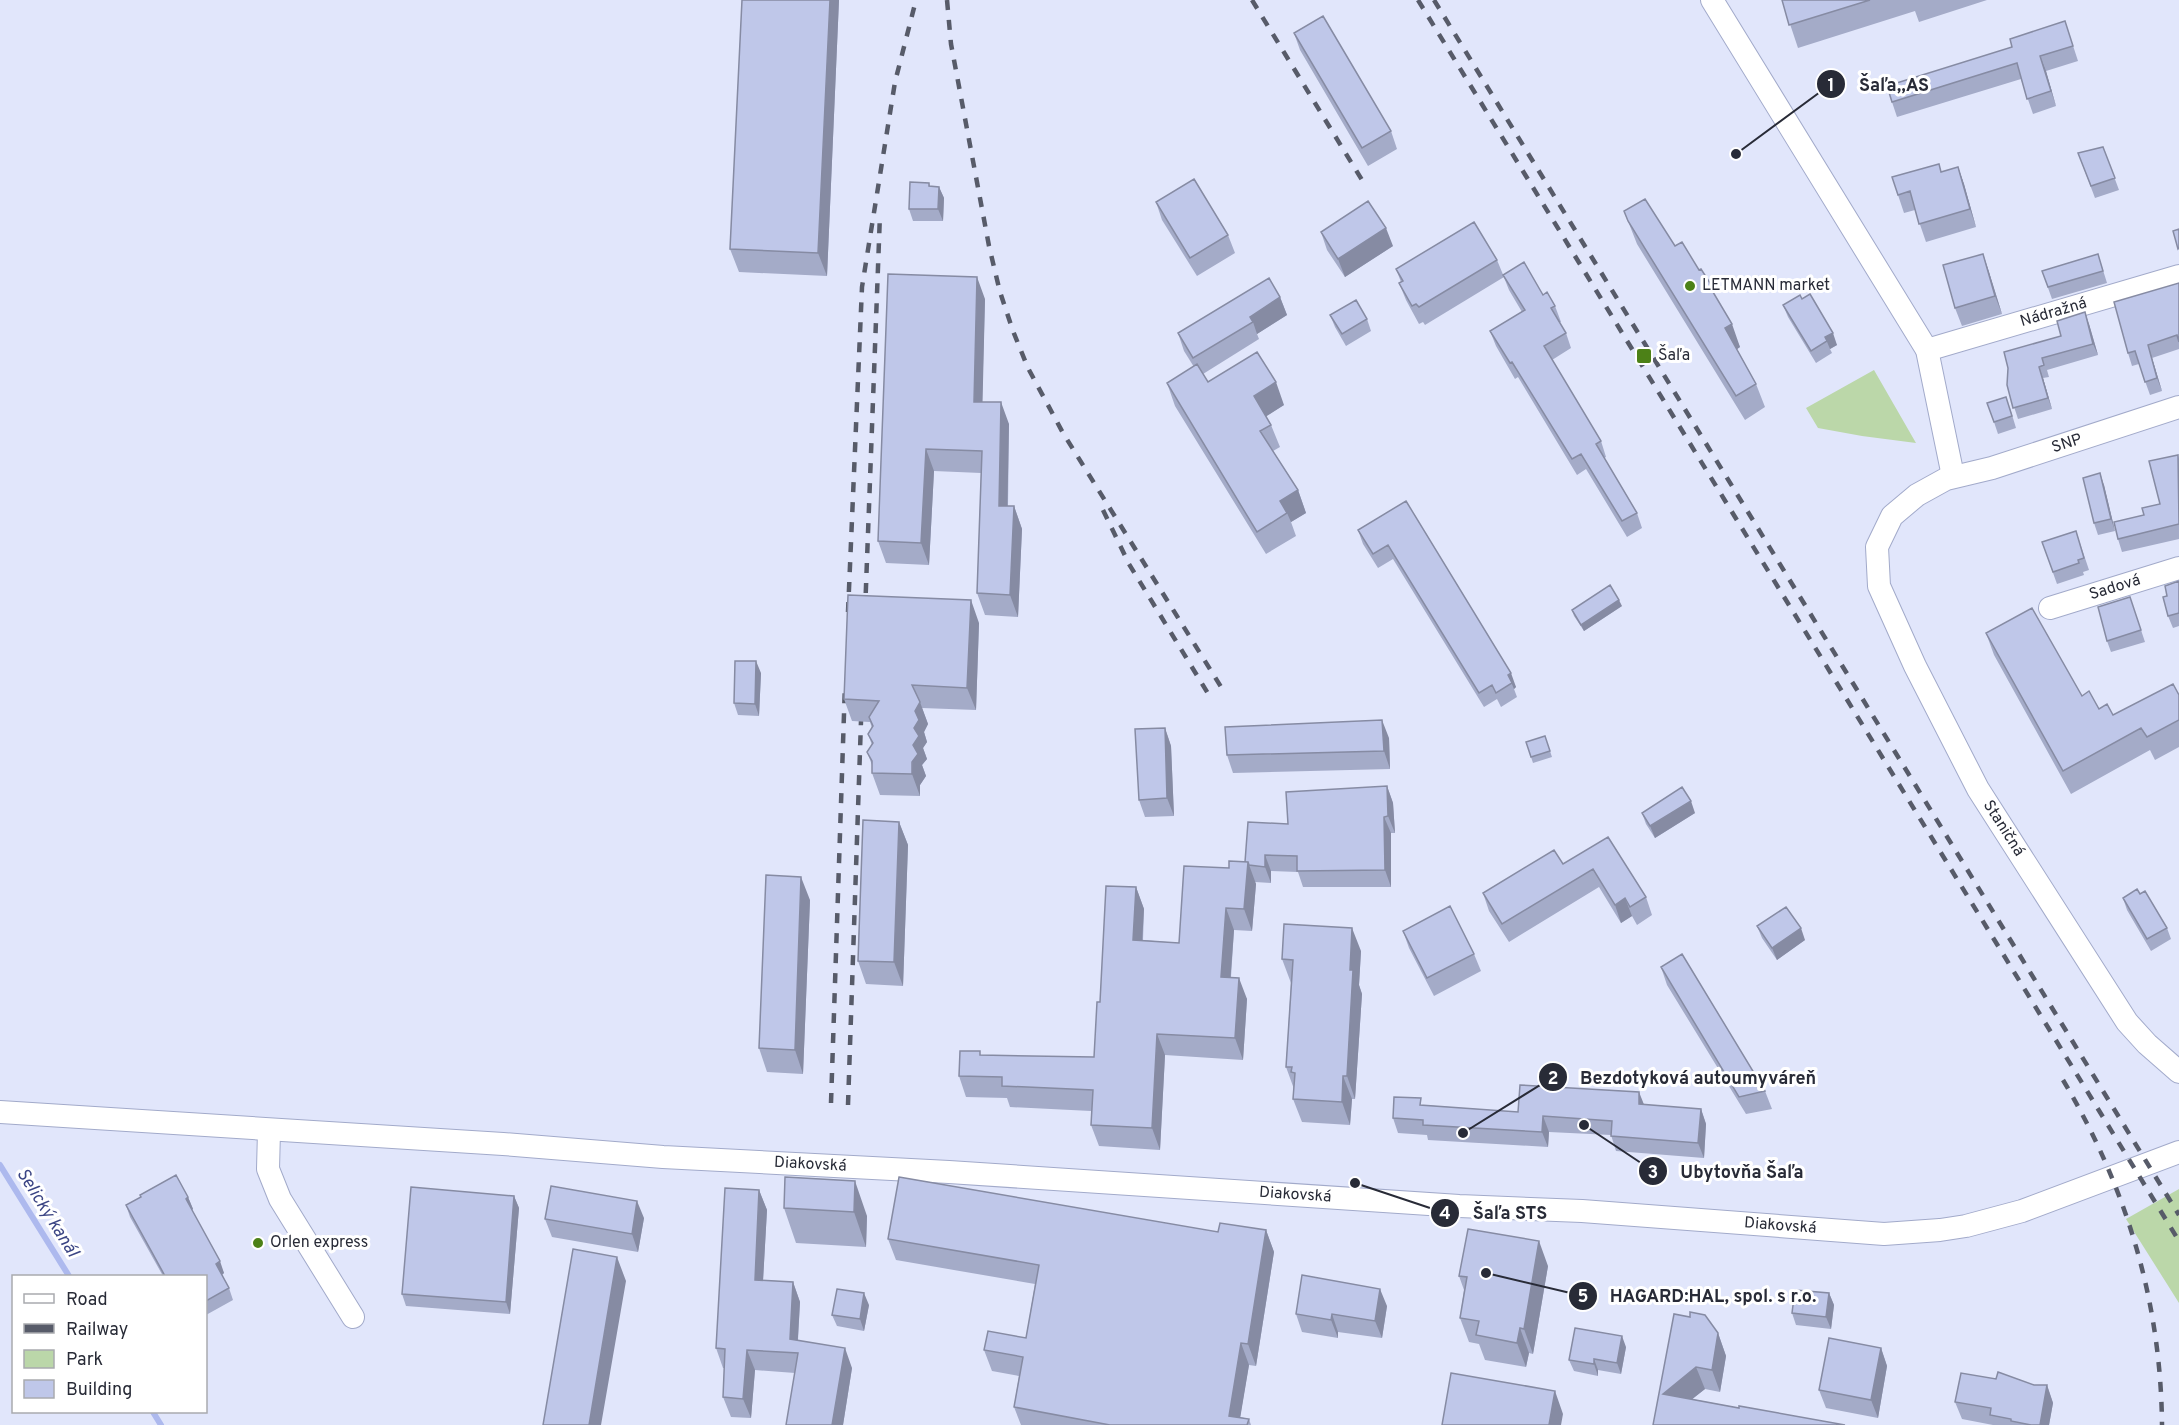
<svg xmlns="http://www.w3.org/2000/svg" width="2179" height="1425" font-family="Overpass,sans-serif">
  <rect width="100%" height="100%" fill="#e1e6fb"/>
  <!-- green -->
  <path fill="#bbd7a9" d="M1874 370 1916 443 1862 436 1818 428 1806 408Z
    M2179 1189V1303L2126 1219Z"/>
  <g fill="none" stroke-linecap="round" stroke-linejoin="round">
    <!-- stream -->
    <path stroke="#adb9ee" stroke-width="6" d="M0 1165 69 1276
      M153 1412 161 1425"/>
    <defs>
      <g id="minor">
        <path d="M1712 0 1927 350 1953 476"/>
        <path id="s1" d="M1927 350 2179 276"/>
        <path id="s2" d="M2179 407 1992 468 1946 479 1917 495 1892 516 1877 547 1879 586 1915 666 1978 789 2127 1022 2147 1044 2179 1072"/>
        <path id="s3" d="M2050 608 2179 568"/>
        <path id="s4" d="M0 1112 503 1144 663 1157 949 1172 1459 1206 1582 1211 1884 1234 1940 1230 1966 1226 2022 1211 2179 1152"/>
        <path d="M269 1131 268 1169 280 1199 353 1317"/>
      </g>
    </defs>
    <!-- minor casing -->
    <use href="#minor" stroke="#a2aaca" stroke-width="24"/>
    <!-- minor -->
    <use href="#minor" stroke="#fff" stroke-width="22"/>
    <!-- rail -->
    <path stroke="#575b69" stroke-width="4.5" stroke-dasharray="10 10" stroke-linecap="butt" d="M947 0 951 44 989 246 1000 292 1013 331 1028 368 1063 433 1223 690
      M1252 0 1362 180
      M1418 0 2179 1241
      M1434 0 2179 1215
      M1103 510 1129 564 1212 700
      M848 612 862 287 895 82 916 0
      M865 613 880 214
      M2063 1080C2126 1186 2161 1301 2162 1425
      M831 1103 845 684
      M848 1105 861 721"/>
  </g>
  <!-- wall -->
  <path fill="#a4abc8" d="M742 0H839L827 276 739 272 730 249Z
    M1782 0H1987L1919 22 1915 11 1798 48Z
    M2065 21 2078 61 2046 71 2056 106 2033 114 2021 79 1897 117 1892 102 2012 47Z
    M1294 33 1391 131 1397 149 1368 166 1300 50Z
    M2103 147 2119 190 2095 198 2078 153Z
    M1958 167 1964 184 1976 227 1926 242 1915 210 1904 213 1898 195 1942 172Z
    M929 183 930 186 939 187 944 198 943 221H913L909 209Z
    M1156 202 1228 235 1235 253 1197 276 1162 220Z
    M1624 211 1675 246 1716 298 1740 347 1737 349 1756 384 1765 407 1745 420 1637 244Z
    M1321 232 1393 246 1345 277 1327 250Z
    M1983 254 1989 272 2002 314 1962 326 1955 308Z
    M2098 254 2107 283 2052 299 2042 271Z
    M1497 260 1504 277 1425 325 1423 322 1419 324 1406 300 1399 283 1401 282 1396 269Z
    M1503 275 1543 295 1555 306 1561 322H1559L1566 333 1571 348 1552 360 1601 441 1606 457 1604 458 1637 513 1642 528 1627 537 1586 469 1577 475 1518 377 1515 379 1496 346 1490 331 1522 312 1509 290Z
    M2179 283V349L2152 358 2162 391 2150 395 2139 364 2132 366 2128 353Z
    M1280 297 1287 315 1257 334 1259 339 1203 374 1208 382 1284 405 1266 416 1271 425 1280 447 1273 451 1298 490 1306 513 1291 522 1296 536 1266 554 1175 406 1167 383 1194 367 1184 351 1178 333Z
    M985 299 982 402 1009 424 1008 506H1014L1022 529 1018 617 985 615 977 593 981 473 934 471 929 565 886 563 878 541Z
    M1802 299 1837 345 1830 349 1832 353 1816 363 1788 317 1783 305Z
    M1330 315 1367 319 1371 331 1346 346 1335 327Z
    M2089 324 2098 355 2047 370 2049 377 2043 378 2052 409 2018 419 2007 385 2061 336Z
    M2010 408 2016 428 1998 434 1994 422Z
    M2179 456V539L2122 552 2118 539 2144 515 2160 504Z
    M2104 485 2115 531 2098 535 2094 523Z
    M1406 501 1516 687 1514 689 1517 697 1501 707 1497 699 1484 707 1393 559 1378 568 1363 544 1358 530Z
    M2076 531 2089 570 2083 572 2084 575 2057 584 2042 542Z
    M2179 581V626L2173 628 2168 616 2167 596Z
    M1622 606 1584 631 1574 616 1572 610Z
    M2134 609 2145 642 2111 652 2107 641Z
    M979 623 976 710 922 708 928 724 924 732 927 742 923 748 927 759 922 765 926 776 920 785V796L880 795 872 773V765L867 752 872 745 868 734 872 728 870 722 852 721 844 699Z
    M1986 633 2082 696 2099 709 2113 715 2179 695V747L2155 760 2150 750 2071 794 1994 655Z
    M761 673 759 716 738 715 734 703Z
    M1165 728 1171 746 1174 816 1145 817 1139 800Z
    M1389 738 1390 769 1233 773 1227 755Z
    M1526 742H1547L1552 757 1533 763Z
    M1387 786 1393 803 1395 833H1391V887H1303L1298 872 1271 871V883L1255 882 1256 884 1252 931 1234 930 1231 977 1247 999 1243 1060 1165 1055 1160 1150 1099 1146 1091 1125V1111L1010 1107 1007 1098 966 1097 959 1076 1094 1057 1100 1002 1136 887 1144 909 1143 940 1179 943 1229 868 1245 862 1288 824Z
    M1642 813H1695L1655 838 1646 824Z
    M899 822 908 845 903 986 866 984 858 961Z
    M1608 837 1646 897 1652 915 1637 925 1632 916 1621 923 1599 887 1509 942 1489 911 1483 893 1563 864Z
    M2123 898 2167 928 2171 939 2151 951 2127 910Z
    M810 900 803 1074 767 1072 759 1048Z
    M1757 926 1805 940 1777 960 1762 938Z
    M1403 931 1474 954 1481 971 1434 996 1409 948Z
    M1361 951 1359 985 1362 994 1355 1099H1352L1350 1125 1302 1122 1293 1099 1294 1089 1286 1067 1291 983 1282 959Z
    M1661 967 1765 1091 1772 1109 1746 1114 1667 985Z
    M1423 1105 1518 1112 1644 1105 1701 1109 1706 1124 1704 1158 1616 1151 1611 1135 1549 1132 1548 1147 1428 1140 1427 1135 1398 1133 1393 1118Z
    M785 1177 867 1216 866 1247 796 1243 784 1208Z
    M759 1190 767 1210 763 1280 793 1282 800 1302 798 1340 852 1368 843 1425H786L795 1373 755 1370 751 1418 731 1417 723 1397 725 1368H723L716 1348Z
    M514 1196 519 1208 510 1314 406 1306 402 1294Z
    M188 1197 193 1209 192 1210 224 1273 222 1275 229 1288 233 1300 206 1315V1276H163L130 1217 126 1205Z
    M644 1218 638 1252 552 1237 545 1219Z
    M1266 1230 1274 1252 1256 1366 1249 1365 1240 1417 1249 1419 1251 1425H1021L1014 1407 1019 1376 992 1371 984 1350 1026 1338 1035 1284 896 1260 888 1239Z
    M1548 1266 1533 1354 1529 1353 1526 1367 1485 1360 1479 1344 1469 1342 1460 1318 1464 1290 1459 1276Z
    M1829 1293 1834 1305 1831 1329 1796 1325 1792 1313Z
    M869 1305 864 1331 837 1326 832 1315Z
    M1387 1306 1382 1338 1338 1332V1338L1302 1332 1296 1314Z
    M1690 1317 1718 1333 1726 1356 1720 1392 1705 1389 1692 1399 1739 1408 1845 1425H1653Z
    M1626 1347 1621 1374 1598 1370V1376L1574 1371 1569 1360Z
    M1881 1348 1887 1366 1878 1418 1826 1408 1819 1390Z
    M2034 1385H2047L2053 1403 2049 1425H1993L1962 1419 1955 1402Z"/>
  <!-- shaded-wall -->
  <path fill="#868ba3" d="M830 0H839L827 276 818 253Z
    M2040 56 2046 71 2056 106 2051 91Z
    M1958 167 1964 184 1976 227 1970 209Z
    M939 187 944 198 943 221 938 209Z
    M1386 228 1393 246 1345 277 1338 259Z
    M1983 254 1989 272 2002 314 1995 296Z
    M977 277 985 299 982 424 974 402Z
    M1280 297 1287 315 1257 334 1253 322 1250 317Z
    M2085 312 2089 324 2098 355 2093 344Z
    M1732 324 1740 347 1733 352 1725 328Z
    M1833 333 1837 345 1830 349 1825 337Z
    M2148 345 2152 358 2162 391 2157 378Z
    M2039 367 2043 378 2052 409 2048 398Z
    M1276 382 1284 405 1262 419 1254 396Z
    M1001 402 1009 424 1007 528 999 506Z
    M926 449 934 471 929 565 921 543Z
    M2100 473 2104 485 2115 531 2111 519Z
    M1298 490 1306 513 1291 522 1287 513 1280 501Z
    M1014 506 1022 529 1018 617 1010 595Z
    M971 600 979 623 976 710 967 688Z
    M1619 600 1622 606 1584 631 1581 625Z
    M756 661 761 673 759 716 755 704Z
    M1511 673 1516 687 1514 689 1508 675Z
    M920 702 928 724 924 732 927 742 923 748 927 759 922 765 926 776 920 785V796L912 774 915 711Z
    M1382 720 1389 738 1390 769 1384 751Z
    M1165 728 1171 746 1174 816 1167 798Z
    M1387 786 1393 803 1395 833 1388 816Z
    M1691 801 1695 813 1655 838 1650 826Z
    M1384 817 1391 833V887L1385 870Z
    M899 822 908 845 903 986 894 962Z
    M1265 855 1271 871V883L1265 867Z
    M1248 862 1256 884 1252 931 1244 909Z
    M801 877 810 900 803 1074 795 1050Z
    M1136 887 1144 909 1141 961 1133 940Z
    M1625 898 1632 916 1621 923 1615 905Z
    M1226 908 1234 930 1229 998 1221 977Z
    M1352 928 1361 951 1359 985 1362 994 1355 1099 1347 1076 1350 970Z
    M1801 928 1805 940 1777 960 1772 948Z
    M1239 978 1247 999 1243 1060 1235 1038Z
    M1157 1034 1165 1055 1160 1150 1152 1128Z
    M1343 1076 1352 1099 1350 1125 1342 1102Z
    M1639 1092 1645 1107 1639 1104Z
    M1701 1109 1706 1124 1704 1158 1698 1143Z
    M1543 1116 1549 1132 1548 1147 1542 1132Z
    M855 1181 867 1216 866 1247 854 1212Z
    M759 1190 767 1210 762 1299 755 1280Z
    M514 1196 519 1208 510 1314 506 1302Z
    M188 1197 193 1209 190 1211 186 1199Z
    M637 1201 644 1218 638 1252 632 1234Z
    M1266 1230 1274 1252 1256 1366 1248 1344Z
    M1539 1241 1548 1266 1533 1354 1524 1329Z
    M617 1257 626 1281 601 1425H589Z
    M220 1261 224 1273 220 1276 216 1264Z
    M793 1282 800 1302 797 1353 790 1339Z
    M1380 1289 1387 1306 1382 1338 1375 1321Z
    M864 1293 869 1305 864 1331 860 1319Z
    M1829 1293 1834 1305 1831 1329 1826 1317Z
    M1332 1314 1338 1332V1338L1331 1320Z
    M1520 1328 1529 1353 1526 1367 1517 1343Z
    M1718 1333 1726 1356 1720 1392 1712 1370Z
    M1622 1336 1626 1347 1621 1374 1617 1363Z
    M1241 1343 1249 1365 1239 1425 1229 1416Z
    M845 1348 852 1368 843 1425H832Z
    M1881 1348 1887 1366 1878 1418 1871 1400Z
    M747 1350 755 1370 751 1418 743 1399Z
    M1594 1359 1598 1370V1376L1594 1364Z
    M1696 1367 1705 1389 1671 1416 1663 1394Z
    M2047 1385 2053 1403 2049 1425H2040Z
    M1555 1391 1563 1414 1561 1425H1549Z"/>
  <!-- building -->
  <path fill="#bfc7e9" stroke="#868ba3" stroke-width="1.5" d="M742 0H830L818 253 730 249Z
    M1782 0H1870L1789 25Z
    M1323 16 1391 131 1362 148 1294 33Z
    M2065 21 2073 46 2040 56 2051 91 2027 99 2017 63 1892 102 1887 86 2012 47 2010 39Z
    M2103 147 2115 178 2091 186 2078 153Z
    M1939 164 1941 172 1958 167 1970 209 1919 224 1910 191 1898 195 1892 177Z
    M1194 179 1228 235 1190 258 1156 202Z
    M910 182 929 183V186L939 187 938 209H909Z
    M1645 199 1675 246 1682 242 1699 270 1701 269 1712 286 1710 287 1732 324 1725 328 1756 384 1736 396 1628 221 1624 211Z
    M1368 201 1386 228 1338 259 1321 232Z
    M1474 222 1497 260 1419 307 1416 304 1412 306 1399 283 1403 281 1396 269Z
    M2179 229V248L2178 249 2173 231Z
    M1983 254 1995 296 1955 308 1943 265Z
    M2098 254 2103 271 2048 287 2042 271Z
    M1524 262 1543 295 1547 292 1555 306 1551 308 1566 333 1544 346 1601 441 1596 444 1637 513 1622 521 1581 454 1572 459 1512 362 1510 363 1490 331 1525 310 1503 275Z
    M888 274 977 277 974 402H1001L999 506H1014L1010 595 977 593 982 451 926 449 921 543 878 541Z
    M1269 278 1280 297 1250 317 1253 322 1193 358 1178 333Z
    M2179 283V342L2177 335 2148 345 2157 378 2145 382 2135 351 2128 353 2114 302Z
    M1810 294 1833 333 1825 337 1827 341 1811 351 1783 305 1800 295 1802 299Z
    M1356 300 1367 319 1342 334 1330 315Z
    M2085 312 2093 344 2042 358 2044 365 2039 367 2048 398 2013 408 2007 385 2008 368 2004 352 2061 336 2057 321Z
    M1257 352 1276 382 1254 396 1271 425 1260 431 1298 490 1280 501 1287 513 1257 532 1167 383 1197 364 1208 382Z
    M2006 397 2012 416 1994 422 1987 403Z
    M2178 455 2179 524 2118 539 2114 522 2144 515 2142 508 2160 504 2149 461Z
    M2100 473 2111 519 2094 523 2083 478Z
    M1406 501 1511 673 1508 675 1512 683 1496 693 1492 685 1479 693 1388 545 1373 554 1358 530Z
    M2076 531 2084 558 2078 560 2079 563 2053 572 2042 542Z
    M2179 581V613L2168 616 2163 597 2167 596 2165 586Z
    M1610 585 1619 600 1581 625 1572 610Z
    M848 595 971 600 967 688 912 685 920 702 915 711 919 720 914 728 919 736 913 745 918 754 912 762V774L872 773V761L867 752 873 743 868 734 873 726 869 717 879 701 844 699Z
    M2130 597 2141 630 2107 641 2098 607Z
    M2032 608 2082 696 2089 691 2099 709 2107 704 2113 715 2173 684 2179 695V720L2147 737 2141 728 2063 771 1986 633Z
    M735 661H756L755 704 734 703Z
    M1382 720 1384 751 1227 755 1225 727Z
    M1165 728 1167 798 1139 800 1135 729Z
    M1545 736 1550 751 1531 757 1526 742Z
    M1387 786 1388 816 1384 817 1385 870 1297 871V856L1265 855V867L1249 865 1248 862H1245L1248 822 1288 824 1286 792Z
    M1682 787 1691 801 1650 826 1642 813Z
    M863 820 899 822 894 962 858 961Z
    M1608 837 1646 897 1630 907 1625 898 1615 905 1593 869 1502 924 1483 893 1554 850 1563 864Z
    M1229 861 1248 862 1244 909 1226 908 1221 977 1239 978 1235 1038 1157 1034 1152 1128 1091 1125 1093 1090 1002 1086V1077L959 1076 960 1051H980V1055L1094 1057 1097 1002H1100L1106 886 1136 887 1133 940 1179 943 1184 866 1229 868Z
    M766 875 801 877 795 1050 759 1048Z
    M2137 889 2140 894 2145 891 2167 928 2147 939 2123 898Z
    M1450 906 1474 954 1427 978 1403 931Z
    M1786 907 1801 928 1772 948 1757 926Z
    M1284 924 1352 928 1350 970H1353L1347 1076H1343L1342 1102 1293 1099 1295 1073 1291 1072 1292 1067H1286L1293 960 1282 959Z
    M1682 954 1765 1091 1739 1097 1661 967Z
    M1520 1085 1639 1092V1104L1701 1109 1698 1143 1611 1136 1612 1121 1543 1116 1542 1132 1423 1125V1120L1393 1118 1394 1097 1421 1098 1420 1105 1518 1112Z
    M176 1175 188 1197 186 1199 220 1261 216 1264 229 1288 206 1301V1276H165L126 1205 141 1197 140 1195Z
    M785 1177 855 1181 854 1212 784 1208Z
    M899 1177 1218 1232 1220 1223 1266 1230 1248 1344 1241 1343 1229 1416 1249 1419 1247 1425H1110L1014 1407 1023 1357 984 1350 988 1331 1026 1338 1039 1265 888 1239Z
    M551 1186 637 1201 632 1234 545 1219Z
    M411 1187 514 1196 506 1302 402 1294Z
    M725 1188 759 1190 755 1280 793 1282 790 1339 845 1348 832 1425H786L798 1353 747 1350 743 1399 723 1397 725 1349 716 1348Z
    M1468 1229 1539 1241 1524 1329 1520 1328 1517 1343 1476 1335 1479 1321 1460 1318 1467 1277 1459 1276Z
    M573 1249 617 1257 589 1425H543Z
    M1302 1275 1380 1289 1375 1321 1332 1314 1331 1320 1296 1314Z
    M837 1289 864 1293 860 1319 832 1315Z
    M1795 1290 1829 1293 1826 1317 1792 1313Z
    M1690 1312 1705 1315 1718 1333 1712 1370 1696 1367 1663 1394 1739 1408V1406L1845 1425H1653L1674 1314 1690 1317Z
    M1575 1328 1622 1336 1617 1363 1594 1359V1364L1569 1360Z
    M1829 1338 1881 1348 1871 1400 1819 1390Z
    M1998 1372 2034 1385H2047L2040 1425H2031L2011 1421V1419L1990 1415 1991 1408 1955 1402 1961 1373 1996 1379Z
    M1451 1373 1555 1391 1549 1425H1442Z"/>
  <!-- markers -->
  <g fill="#4c8117" stroke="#fff" stroke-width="2">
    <circle cx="1690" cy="286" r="6"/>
    <rect x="1636" y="348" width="16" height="16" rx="3"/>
    <circle cx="258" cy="1243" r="6"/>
  </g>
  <g text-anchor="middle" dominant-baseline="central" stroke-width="6" stroke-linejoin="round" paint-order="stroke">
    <!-- poi labels -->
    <g font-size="16" fill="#282b37" stroke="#fff" text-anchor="start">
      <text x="1702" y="286">LETMANN market</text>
      <text x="1658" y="356">Šaľa</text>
      <text x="270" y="1243">Orlen express</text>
    </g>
    <!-- street labels -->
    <g font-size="16" fill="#282b37" stroke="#fff">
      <text stroke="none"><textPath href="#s1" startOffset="132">Nádražná</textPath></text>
      <text transform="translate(2067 444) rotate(-18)">SNP</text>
      <text stroke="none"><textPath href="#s3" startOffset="68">Sadová</textPath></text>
      <text stroke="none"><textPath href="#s2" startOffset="656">Staničná</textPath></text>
      <text stroke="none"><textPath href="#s4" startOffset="812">Diakovská</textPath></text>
      <text stroke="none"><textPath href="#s4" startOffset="1298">Diakovská</textPath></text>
      <text stroke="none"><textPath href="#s4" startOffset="1784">Diakovská</textPath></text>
    </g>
    <!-- water labels -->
    <g font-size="18" font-style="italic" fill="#3b4584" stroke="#fff">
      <text transform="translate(47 1213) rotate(58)">Selický kanál</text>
    </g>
  </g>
  <!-- callouts -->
  <path fill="none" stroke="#282b37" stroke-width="2" d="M1736 154L1831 84M1463 1133L1553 1077M1584 1125L1653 1171M1355 1183L1445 1213M1486 1273L1583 1296"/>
  <g fill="#282b37" stroke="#fff" stroke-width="2">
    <circle cx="1736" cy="154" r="6"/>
    <circle cx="1463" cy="1133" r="6"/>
    <circle cx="1584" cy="1125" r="6"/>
    <circle cx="1355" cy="1183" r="6"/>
    <circle cx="1486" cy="1273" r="6"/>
    <circle cx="1831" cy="84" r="15"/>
    <circle cx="1553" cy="1077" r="15"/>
    <circle cx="1653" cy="1171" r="15"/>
    <circle cx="1445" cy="1213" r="15"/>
    <circle cx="1583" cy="1296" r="15"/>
  </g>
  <g font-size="18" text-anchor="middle" font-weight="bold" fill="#fff">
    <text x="1831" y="91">1</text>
    <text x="1553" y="1084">2</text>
    <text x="1653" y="1178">3</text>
    <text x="1445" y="1219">4</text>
    <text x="1583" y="1302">5</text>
  </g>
  <g font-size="18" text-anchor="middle" font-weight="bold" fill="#282b37" stroke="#fff" stroke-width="6" stroke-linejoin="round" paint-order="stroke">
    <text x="1894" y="91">Šaľa,,AS</text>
    <text x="1698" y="1084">Bezdotyková autoumyváreň</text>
    <text x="1742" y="1178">Ubytovňa Šaľa</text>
    <text x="1510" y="1219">Šaľa STS</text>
    <text x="1713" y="1302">HAGARD:HAL, spol. s r.o.</text>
  </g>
  <!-- legend -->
  <rect x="12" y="1275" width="195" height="138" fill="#ffffff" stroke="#a9aaaf" stroke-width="1.5"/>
  <rect x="24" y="1294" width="30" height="9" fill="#ffffff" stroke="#a9aaaf" stroke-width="1.5"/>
  <text x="66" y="1305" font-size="18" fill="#282b37">Road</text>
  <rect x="24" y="1324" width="30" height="9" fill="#575b69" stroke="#a9aaaf" stroke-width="1.5"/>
  <text x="66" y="1335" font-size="18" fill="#282b37">Railway</text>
  <rect x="24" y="1350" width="30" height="18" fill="#bbd7a9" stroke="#a9aaaf" stroke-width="1.5"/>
  <text x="66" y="1365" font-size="18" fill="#282b37">Park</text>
  <rect x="24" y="1380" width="30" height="18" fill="#bfc7e9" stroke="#a9aaaf" stroke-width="1.5"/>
  <text x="66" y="1395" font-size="18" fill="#282b37">Building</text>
</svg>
